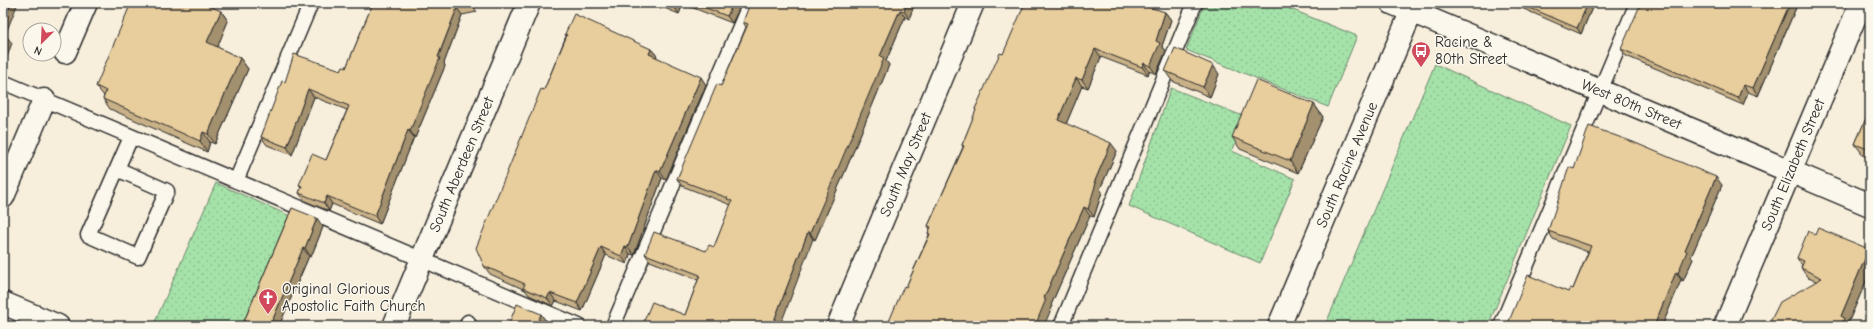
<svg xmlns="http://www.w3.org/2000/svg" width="1873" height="329" font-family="'Comic Neue',sans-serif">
  <defs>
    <pattern id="grass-dots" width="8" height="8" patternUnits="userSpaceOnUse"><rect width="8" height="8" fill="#a5e2a9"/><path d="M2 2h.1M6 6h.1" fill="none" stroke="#8ec292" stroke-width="1.8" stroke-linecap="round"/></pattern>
  </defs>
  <rect width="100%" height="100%" fill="#f7efdc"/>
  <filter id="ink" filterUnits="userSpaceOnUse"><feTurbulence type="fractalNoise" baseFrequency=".025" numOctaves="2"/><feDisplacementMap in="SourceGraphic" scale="8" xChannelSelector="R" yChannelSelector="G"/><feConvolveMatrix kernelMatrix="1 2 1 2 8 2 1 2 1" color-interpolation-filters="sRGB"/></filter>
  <g filter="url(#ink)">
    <!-- grass -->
    <path fill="url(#grass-dots)" stroke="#68866a" d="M1205 3H1276L1357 36 1328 107 1186 50Z
      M1435 64 1571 126 1488 326H1325Z
      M1171 88 1248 118 1232 151 1295 179 1260 263 1129 206Z
      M216 183 290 216 242 326H159L154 324Z"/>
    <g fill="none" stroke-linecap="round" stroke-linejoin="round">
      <defs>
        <path id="service" d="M3 82 579 326
          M117 169 167 191 138 257 88 235 131 137
          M236 181 311 3
          M467 326 468 322
          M613 326 750 3
          M1061 326 1195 3
          M1501 326 1637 3"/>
        <g id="minor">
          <path id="s1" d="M1392 3 1870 205"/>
          <path d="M65 52 86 3"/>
          <path d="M3 197 44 100"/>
          <path id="s2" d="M394 326 529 3"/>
          <path id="s3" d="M838 326 973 3"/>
          <path id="s4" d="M1725 326 1861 3"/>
        </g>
        <g id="tertiary">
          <path id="s5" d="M1279 326 1415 3"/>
        </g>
        <path id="secondary" d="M3 303 58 326"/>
      </defs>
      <!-- service casing -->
      <use href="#service" stroke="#2b2b2b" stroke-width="17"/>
      <!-- minor casing -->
      <use href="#minor" stroke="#2b2b2b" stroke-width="25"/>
      <!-- tertiary casing -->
      <use href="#tertiary" stroke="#2b2b2b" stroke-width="25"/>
      <!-- secondary casing -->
      <use href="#secondary" stroke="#2b2b2b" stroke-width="25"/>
      <!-- service -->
      <use href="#service" stroke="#fbf7ec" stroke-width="14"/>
      <!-- minor -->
      <use href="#minor" stroke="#fbf7ec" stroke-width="22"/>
      <!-- tertiary -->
      <use href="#tertiary" stroke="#fbf7ec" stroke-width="22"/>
      <!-- secondary -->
      <use href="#secondary" stroke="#fbf7ec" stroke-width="22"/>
    </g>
    <!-- wall -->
    <path fill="#c8b087" stroke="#2b2b2b" d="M373 3H471L477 12 462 15 444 63 445 66 415 138 414 137 380 224 332 204 329 211 305 201 299 193 301 188 299 185 326 160 347 110 314 97 292 155 267 145 261 137 285 82 341 70 346 68Z
      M652 3H742L732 23 683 4 679 14Z
      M915 3 909 19 905 17 886 61 889 65 844 174 815 240 813 239 685 315 698 280 650 261 645 254 706 251 714 247 731 205 682 186 677 179 721 86 746 27 743 22Z
      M1510 3H1594L1581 34Z
      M1798 3 1758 96 1748 92 1743 105 1626 56 1621 49Z
      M221 11 228 21 217 47 240 58 248 69 215 144 210 142 207 152 110 109 103 99 104 96 96 86Z
      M1165 12 1171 20 1162 46 1166 51 1156 74 1149 71 1148 75 1101 57 1088 88 1082 86 1066 124 1117 151 1100 189 1102 192 1094 217 1090 216 1051 305 1052 307 906 287 929 235 928 233 930 229 928 226 963 147 962 145 976 111 975 109 1003 54Z
      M565 34 651 49 657 56 656 57 706 85 666 180 662 178 634 255 630 254 627 264 606 255 582 311 556 301 553 306 529 295 525 290 490 274 484 266 544 90 566 36Z
      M1165 71 1219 74 1210 97 1172 81Z
      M1314 104 1323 117 1298 173 1240 149 1232 137Z
      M1870 109V159L1864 156 1855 144Z
      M1574 169 1722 185 1691 257 1693 259 1683 281 1681 280 1662 326H1507L1573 289 1588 252 1553 239 1548 231Z
      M292 208 323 227 311 257 309 256 279 326H242Z
      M1815 235 1869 249 1870 250V272L1848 323 1816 281 1808 278 1801 268 1802 266 1797 258Z"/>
    <!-- shaded-wall -->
    <path fill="#a2906e" stroke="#2b2b2b" d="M11 3H18L3 40V22Z
      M675 3H682L683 4 679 14 674 7Z
      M733 3H742L732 23 727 16Z
      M907 3H915L909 19 904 11Z
      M1588 3H1594L1581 34 1577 28Z
      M1790 3H1798L1758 96 1753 88Z
      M457 8 462 15 444 63 445 66 415 138 410 131Z
      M900 10 905 17 886 61 889 65 844 174 815 240 810 233 880 56Z
      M221 11 228 21 215 53 207 42Z
      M1165 12 1171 20 1162 46 1166 51 1156 74 1150 66 1156 41Z
      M7 37 12 43 3 68V49Z
      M651 49 657 56 654 62 649 54Z
      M1095 49 1101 57 1088 88 1082 80Z
      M240 58 248 69 215 144 208 134Z
      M1144 63 1149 71 1148 75 1142 67Z
      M1213 65 1219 74 1210 97 1203 87Z
      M701 77 706 85 666 180 660 172Z
      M1076 78 1082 86 1064 129 1058 120Z
      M1743 85 1748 92 1743 105 1738 98Z
      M308 89 314 97 292 155 287 147Z
      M1314 104 1323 117 1298 173 1290 161Z
      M408 130 414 137 380 224 375 216Z
      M203 132 210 142 207 152 200 141Z
      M1111 143 1117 151 1100 189 1102 192 1094 217 1088 209 1094 183Z
      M656 170 662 178 634 255 628 247Z
      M1716 177 1722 185 1691 257 1693 259 1683 281 1678 273 1685 250Z
      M327 196 332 204 329 211 324 203Z
      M1084 207 1090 216 1051 305 1052 307 1044 326H1035L1044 298Z
      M317 218 323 227 311 257 305 248Z
      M808 232 813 239 780 326H772Z
      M625 246 630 254 627 264 621 256Z
      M601 247 606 255 582 311 577 303Z
      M303 248 309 256 279 326H270Z
      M1869 249 1870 250V272L1848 323 1850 326H1841V316Z
      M1676 272 1681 280 1662 326H1654Z
      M550 293 556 301 553 306 547 298Z
      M541 314 546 321 544 326H536Z"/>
    <!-- building -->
    <path fill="#e8cd9d" stroke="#2b2b2b" d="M3 3H11L3 22Z
      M131 3H203L221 11 207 42 240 58 208 134 203 132 200 141 103 99 106 91 96 86Z
      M373 3H470L472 5 457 8 438 57 440 58 410 131 408 130 375 216 327 196 324 203 299 193 302 186 299 185 312 154 326 160 349 106 308 89 287 147 261 137 282 81 285 82 294 54 341 70 343 66 346 68Z
      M664 3H675L674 7Z
      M693 3H733L727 16Z
      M750 3H907L904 11 900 10 880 56 884 58 839 166 810 233 808 232 772 326H642L652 302 685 315 700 275 645 254 654 232 706 251 709 245 714 247 732 201 727 199 728 198 677 179 717 84 721 86 748 24 743 22Z
      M1025 3H1136L1165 12 1156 41 1160 43 1150 66 1144 63 1142 67 1095 49 1082 80 1076 78 1058 120 1111 143 1094 183H1096L1088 209 1084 207 1044 298 1046 299 1035 326H887L904 286 906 287 930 234 928 233 931 227 928 226 964 146 962 145 976 110 975 109 1000 53 1003 54Z
      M1519 3H1588L1577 28Z
      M1641 3H1790L1753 88 1743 85 1738 98 1621 49Z
      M574 14 651 49 649 54 701 77 660 172 656 170 628 247 625 246 621 256 601 247 577 303 550 293 547 298 523 288 525 284 484 266 476 248 541 89 544 90 567 35 565 34Z
      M3 35 7 37 3 49Z
      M1175 48 1213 65 1203 87 1165 71Z
      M1256 80 1314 104 1290 161 1232 137Z
      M1870 109V150L1855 144Z
      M1589 126 1633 142 1716 177 1685 250 1687 251 1678 273 1676 272 1654 326H1507L1528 275 1568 292 1570 288 1573 289 1591 246 1548 231 1569 167 1574 169Z
      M292 208 317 218 305 248H303L270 326H242Z
      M1818 228 1869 249 1841 316 1844 318 1841 326H1768L1780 302 1822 278 1801 268 1804 261 1797 258 1808 231 1815 235Z
      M517 304 541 314 536 326H508Z
      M1111 323 1117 326H1109Z"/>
  </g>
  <!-- icons -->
  <defs>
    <symbol id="bus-pin" viewBox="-11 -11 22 30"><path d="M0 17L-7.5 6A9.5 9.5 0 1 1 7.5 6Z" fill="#d1495b" stroke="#fbf7ec"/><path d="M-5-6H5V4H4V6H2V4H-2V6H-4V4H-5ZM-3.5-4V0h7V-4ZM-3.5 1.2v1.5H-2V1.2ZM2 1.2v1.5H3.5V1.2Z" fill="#fff"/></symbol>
    <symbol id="church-pin" viewBox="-11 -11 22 30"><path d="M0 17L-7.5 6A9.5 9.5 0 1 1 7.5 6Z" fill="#d1495b" stroke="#fbf7ec"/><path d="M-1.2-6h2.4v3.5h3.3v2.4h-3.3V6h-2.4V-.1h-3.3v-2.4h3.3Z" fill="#fff"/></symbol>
  </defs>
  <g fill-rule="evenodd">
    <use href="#bus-pin" x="1410" y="40" width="22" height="30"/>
    <use href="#church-pin" x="257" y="287" width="22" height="30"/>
  </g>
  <g text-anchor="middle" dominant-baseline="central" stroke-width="3" stroke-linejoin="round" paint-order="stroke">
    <!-- poi labels -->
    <g font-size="15" fill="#2b2b2b" stroke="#fbf7ec" text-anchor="start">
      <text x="1435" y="42">Racine &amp;<tspan x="1435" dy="17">80th Street</tspan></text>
      <text x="282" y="289">Original Glorious<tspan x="282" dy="17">Apostolic Faith Church</tspan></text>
    </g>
    <!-- street labels -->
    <g font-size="15" fill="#2b2b2b" stroke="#fbf7ec">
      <text stroke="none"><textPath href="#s1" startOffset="260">West 80th Street</textPath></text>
      <text stroke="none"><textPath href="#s2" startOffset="175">South Aberdeen Street</textPath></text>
      <text stroke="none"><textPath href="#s3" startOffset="175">South May Street</textPath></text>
      <text stroke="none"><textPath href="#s5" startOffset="175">South Racine Avenue</textPath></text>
      <text stroke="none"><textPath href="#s4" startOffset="175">South Elizabeth Street</textPath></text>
    </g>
  </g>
  <!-- margin -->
  <rect width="1873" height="329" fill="none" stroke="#fbf7ec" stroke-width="16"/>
  <rect x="8" y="8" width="1857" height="313" fill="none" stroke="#2b2b2b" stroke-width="1.5" filter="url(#ink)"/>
  <!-- north arrow -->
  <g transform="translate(42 42) rotate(204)"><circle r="19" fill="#fbf7ec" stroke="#a8a59f"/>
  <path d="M0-3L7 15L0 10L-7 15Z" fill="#d1495b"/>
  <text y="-6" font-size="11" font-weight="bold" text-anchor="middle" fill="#2b2b2b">N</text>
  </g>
</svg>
